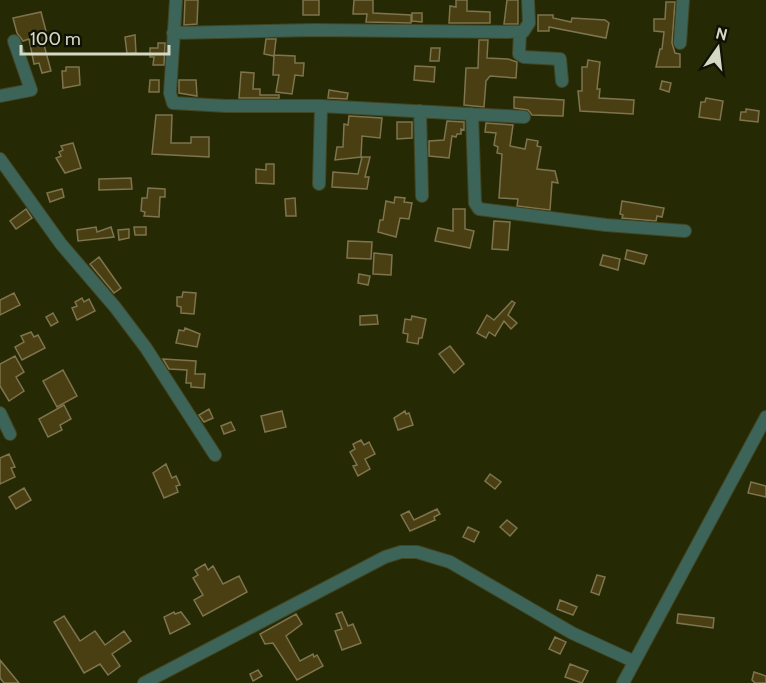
<svg xmlns="http://www.w3.org/2000/svg" width="766" height="683" font-family="Cabin,sans-serif">
  <rect width="100%" height="100%" fill="#262a04"/>
  <!-- building -->
  <path fill="#4a3f13" stroke="#7e744e" stroke-width="1.5" d="M185 0H198L197 24 184 25Z
    M303 0H319V15H303Z
    M354 0H373V13L411 15V23L366 22 367 14H353Z
    M456 0H467V11L490 12V23H449L450 6 456 7Z
    M507 0H518V24H504Z
    M666 2H675L672 43 675 53 680 54V67H656L660 49H662L664 32 654 31V19H665Z
    M41 12 47 35H44V45L51 71 42 73 39 63 34 64 29 39 23 41 17 33 13 18Z
    M412 13H422V22L412 21Z
    M538 15H553V18L571 22 572 18 605 20 609 23 606 38 549 27V31H538Z
    M135 35 136 53 127 54 125 37Z
    M266 39H276L274 56 264 54Z
    M479 40H488L487 58 508 59 517 62 516 78 490 76 486 81 484 107 464 105 466 68H478Z
    M158 43H165L164 65H153L154 57H150V48H158Z
    M431 48H440L439 61H430Z
    M274 55 295 56V63H304L303 76 295 75 292 94 276 92 279 75H273Z
    M588 60 600 62 597 89H600L599 98 634 100 633 114 580 111 578 91H582V67H587Z
    M415 66 435 67 434 82 414 80Z
    M66 67H79L80 85 63 88 62 71H66Z
    M241 72 254 73 253 89H260V95H279V98H239Z
    M150 80H159V92H149Z
    M179 80H196L197 96 179 93Z
    M662 81 671 83 669 92 660 89Z
    M329 90 348 93 347 99 328 98Z
    M514 97 564 100 563 116 532 115 528 110 514 108Z
    M706 98 723 101 720 120 699 117 701 102H705Z
    M746 109 759 111 758 122 740 120 741 112H746Z
    M156 115H172L171 143H191V137H209V157L152 154Z
    M349 116 382 118 380 138 362 136 361 157 335 160 337 147H343L344 124 348 125Z
    M447 121 464 122V130L461 129V134H457L456 137 452 136 449 158 429 156V141L444 140Z
    M397 122H412V138L397 139Z
    M486 123 513 125 510 146 525 149 527 139 538 141 537 146 541 147 537 169 555 171 558 183 552 182 550 210 517 206 518 199 499 198 502 154 497 153 498 147 494 145 496 133 485 132Z
    M73 143 81 168 65 173 56 158 61 156 59 152 63 150 61 146Z
    M362 157H370L365 177H369L367 189 332 187 333 172 358 174Z
    M266 164H274V184L256 183V169L266 170Z
    M131 178 132 189 99 190V179Z
    M148 188 165 189V197H160L159 217 144 216 145 212 141 211 142 198H147Z
    M62 189 64 197 50 202 47 193Z
    M395 197 405 198 404 202 412 203 409 219 400 218 396 237 378 232 380 220H383L386 201 394 203Z
    M295 198 296 216H286L285 199Z
    M622 201 664 208 662 217 657 216 656 221 622 218 623 215 620 214Z
    M26 209 32 218 16 229 10 221Z
    M453 209H465V229L474 231 470 248 435 241 438 228 453 231Z
    M494 221 510 222 508 250 492 249Z
    M96 227 97 232 111 227 114 237 78 241 77 230Z
    M134 227H146V235H135Z
    M129 229V238L119 240 118 230Z
    M348 241 372 242 371 259 347 258Z
    M627 250 647 255 644 264 625 259Z
    M374 253 392 255 391 275 373 274Z
    M603 255 620 259 618 270 600 265Z
    M99 257 121 288 114 293 90 264Z
    M359 274 370 276 368 285 358 283Z
    M183 292 196 293 194 314 181 313V307L177 306V297H182Z
    M14 293 20 305 0 315V300Z
    M82 298 84 302 89 299 95 311 77 320 72 308 77 306 75 302Z
    M512 301 515 303 508 315 517 323 511 329 504 321 495 336 489 332 486 338 477 333 487 315 494 320Z
    M53 313 58 322 51 326 46 317Z
    M377 315 378 324 360 325V316Z
    M412 316 426 319 422 338H419L418 344 407 342 408 334 403 333 405 319 411 320Z
    M185 328 200 334 197 347 176 343 179 330 184 331Z
    M31 332 34 337 38 335 45 348 22 360 15 347 24 342 21 336Z
    M450 346 464 364 454 373 439 354Z
    M15 356 24 372 16 377 24 391 9 401 0 386V364Z
    M163 359 196 361 195 374H205L204 388 191 387V383H186L187 370 169 369Z
    M63 370 77 396 57 407 43 381Z
    M64 405 71 419 60 425 62 430 48 437 39 419Z
    M209 409 213 418 204 422 199 415Z
    M282 411 286 427 265 432 261 416Z
    M405 411 406 414 409 413 413 425 398 430 394 418Z
    M231 422 235 430 224 434 221 426Z
    M361 440 364 445 369 442 375 454 365 459 370 469 358 476 353 466 357 465 350 452 355 449 353 444Z
    M9 454 15 467 11 468 15 477 0 484V458Z
    M166 464 172 478 176 476 180 485 176 486 178 492 164 498 153 473Z
    M490 474 501 482 495 489 485 481Z
    M751 482 766 486V497L748 493Z
    M24 488 31 500 16 509 9 497Z
    M437 509 440 514 434 517 435 520 410 531 401 515 409 511 414 520Z
    M507 520 517 528 510 536 500 527Z
    M468 527 479 532 474 542 463 537Z
    M205 564 208 570 213 566 223 584 239 576 247 592 203 616 194 600 203 595 193 578 198 575 195 570Z
    M597 575 605 577 599 595 591 592Z
    M560 600 577 607 573 615 557 609Z
    M174 612 175 614 181 612 190 624 170 634 164 617Z
    M342 612 348 626 353 624 361 643 342 650 335 631 342 629 336 614Z
    M296 614 302 624 286 636 300 661 313 654 314 657 317 655 323 666 297 680 273 643 265 644 260 634Z
    M678 614 714 618 713 628 677 623Z
    M64 616 80 641 95 631 105 645 124 631 131 641 112 654 120 666 108 675 100 664 84 673 54 622Z
    M555 637 566 642 560 654 549 649Z
    M0 660 19 683H4L0 678Z
    M570 664 588 671 582 683 565 677Z
    M258 670 262 676 253 681 250 674Z
    M754 672 766 676V683H755L752 680Z"/>
  <g fill="none" stroke-linecap="round" stroke-linejoin="round">
    <defs>
      <path id="minor" d="M176 0 170 93 173 103 226 106H321L524 117
        M520 32 519 54 524 57 560 59 562 81
        M173 33 314 30 523 32 529 23 528 0
        M680 43 683 0
        M0 96 31 90 14 41
        M420 111 422 196
        M472 114 475 203 479 209 606 225 685 231
        M0 159 61 244 115 307 146 348 215 455
        M319 184 321 106
        M0 413 10 434
        M144 683 385 557 401 552H417L450 562 572 633 633 661
        M623 683 766 417"/>
    </defs>
    <!-- minor casing -->
    <use href="#minor" stroke="#424623" stroke-width="14"/>
    <!-- minor -->
    <use href="#minor" stroke="#3d6459" stroke-width="12"/>
  </g>
  <!-- north arrow -->
  <g transform="translate(718 48) rotate(14)" stroke="#0f1104" stroke-width="4.5" paint-order="stroke">
  <path d="M0-4.5L10 22L0 15L-10 22Z" fill="#d5d8c4"/>
  <text y="-9" font-size="16" font-weight="bold" text-anchor="middle" fill="#d5d8c4">N</text>
  </g>
  <!-- scale -->
  <path d="M21 45v9h148v-9" fill="none" stroke="#d5d8c4" stroke-width="3"/>
  <text x="30" y="45" font-size="18" fill="#d5d8c4" stroke="#0f1104" stroke-width="4.5" paint-order="stroke">100 m</text>
</svg>
